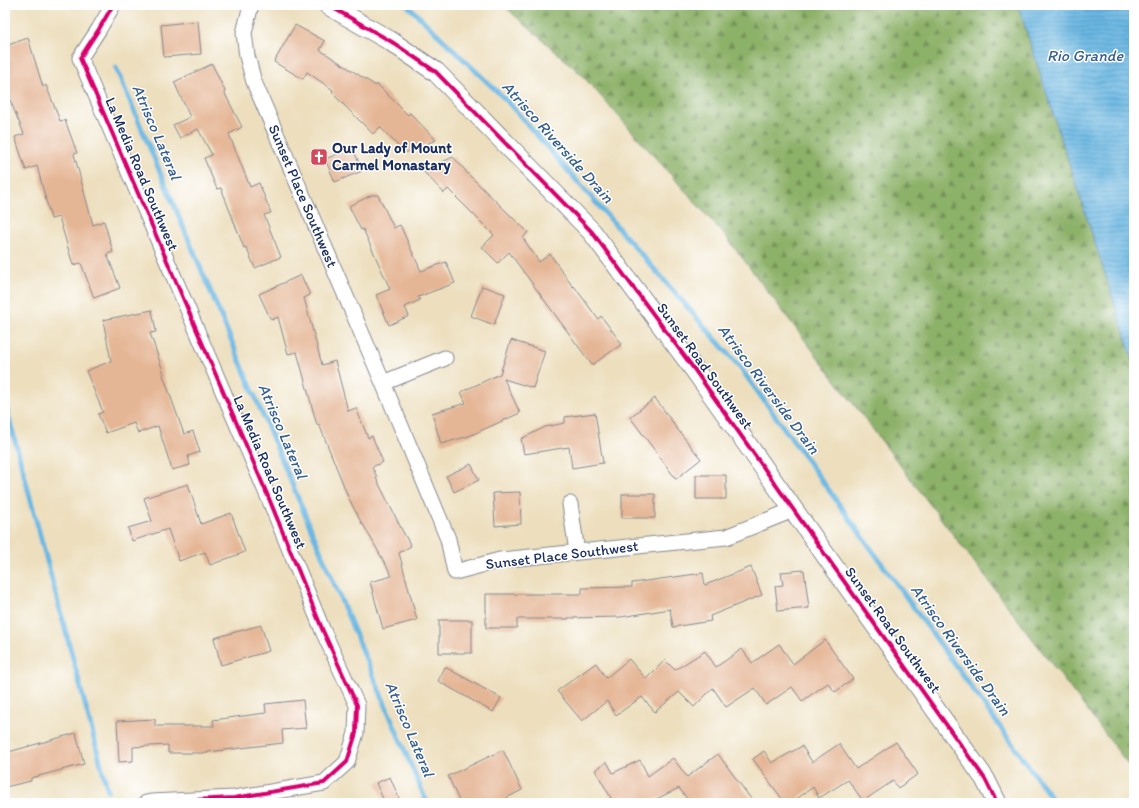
<svg xmlns="http://www.w3.org/2000/svg" width="1139" height="808" font-family="Itim,sans-serif">
  <defs>
    <pattern id="forest-firs" width="22" height="20" patternUnits="userSpaceOnUse"><rect width="22" height="20" fill="#8cb167"/><path d="M5 1l3.5 6h-7zM16 11l3.5 6h-7z" fill="#729058"/></pattern>
    <pattern id="water-rules" width="6" height="5" patternUnits="userSpaceOnUse"><rect width="6" height="5" fill="#69b7e3"/><path d="M0 2.5h6" fill="none" stroke="#5695bb"/></pattern>
  </defs>
  <rect width="100%" height="100%" fill="#fff"/>
  <filter id="ink" filterUnits="userSpaceOnUse"><feTurbulence type="fractalNoise" baseFrequency=".025" numOctaves="2"/><feDisplacementMap in="SourceGraphic" scale="8" xChannelSelector="R" yChannelSelector="G"/><feConvolveMatrix kernelMatrix="1 2 1 2 8 2 1 2 1" color-interpolation-filters="sRGB"/></filter>
  <filter id="wash" filterUnits="userSpaceOnUse"><feTurbulence type="fractalNoise" baseFrequency=".012" numOctaves="4" result="noise"/><feDisplacementMap in="SourceGraphic" scale="16" xChannelSelector="R" yChannelSelector="G"/><feGaussianBlur stdDeviation="0.9" result="paint"/><feColorMatrix in="noise" values="0 0 0 0 0 0 0 0 0 0 0 0 0 0 0 0 0 1.4 0 .05"/><feComposite in="paint" operator="in"/></filter>
  <g filter="url(#wash)">
    <rect width="100%" height="100%" fill="#eddfbe"/>
    <!-- forest -->
    <path fill="url(#forest-firs)" stroke="#547062" d="M503 5H1018L1134 363V772L727 238 581 74Z"/>
    <!-- water -->
    <path fill="url(#water-rules)" stroke="#4273a0" d="M1018 5H1134V363Z"/>
    <g fill="none" stroke-linecap="round" stroke-linejoin="round">
      <!-- stream -->
      <path stroke="#69b7e3" stroke-width="5" d="M407 5 507 101 739 366 1055 803
        M116 68 427 803
        M5 403 108 791"/>
    </g>
    <g id="blocks">
      <!-- building -->
      <path fill="#e5b695" d="M198 21 201 54 164 57 161 25Z
        M295 25 325 41 320 50 376 86 377 84 408 115 410 113 436 140 405 153 380 127 373 134 332 93 333 90 307 72 303 79 274 62Z
        M28 38 43 87 46 85 60 121 65 120 77 153 74 154 93 225 104 221 113 252 107 254 120 288 94 298 81 263 73 265 59 217 51 219 37 166 26 170 15 137 24 134 5 88V46Z
        M212 64 225 91 224 92 242 127 229 134 250 187 259 183 271 213 264 215 281 257 255 268 246 247 244 248 221 188 217 189 204 158 212 155 198 129 180 138 173 125 190 117 174 82Z
        M353 148 362 171 335 182 325 159Z
        M453 157 466 171V172L512 217 528 232 523 238 539 262 550 254 573 287 574 286 598 319 601 316 622 344 592 365 509 252 498 263 482 247 494 235 448 189 444 193 423 171Z
        M372 195H378L394 228 400 225 421 271 446 262 455 283 418 297 420 300 405 307 409 316 389 325 376 295 390 289 363 229 361 230 349 206Z
        M301 275 310 295 304 298 322 365 335 361 348 411 356 408 368 438 372 436 383 462 372 467 377 477 376 478 402 530 411 546 399 553 417 620 383 629 370 582 392 576 363 524H362L349 499 319 424 317 425 297 352 288 354 278 317 271 320 259 294Z
        M482 286 505 294 494 325 471 316Z
        M152 310 156 332 150 333 164 374 163 375 184 434 193 431 200 452 188 456 190 465 172 470 158 426 138 433 134 423 106 433 98 414 103 412 86 371 111 361 103 320Z
        M511 340 545 351 533 388 504 379 520 413 469 436 441 444 432 413 466 403 461 392 500 374Z
        M655 398 674 424V425L701 459 676 479 630 417Z
        M595 413 603 463 572 468 569 447 524 454 521 439 545 427 565 423V417Z
        M471 464 479 480 454 492 446 476Z
        M696 475H726V499H696Z
        M188 484 201 524 231 513 245 552 210 565 205 552 179 561 168 529 132 541 128 528 152 521 144 498Z
        M520 492 521 524 495 526 493 493Z
        M622 494H655V518H622Z
        M751 567 762 595 710 616 711 621 673 627 670 609 621 617 568 618V619H517V628H486V594H582V588L632 587V583L703 573 705 585Z
        M804 570 809 608 778 611 775 586 783 585 781 572Z
        M439 620H472V653H439Z
        M261 625 269 651 221 665 214 638Z
        M825 640 853 679 835 692 828 683 802 701 792 687 766 705 755 688 726 707 713 688 694 707 679 692 655 712 642 697 616 715 607 701 582 721 557 691 596 663 606 678 629 659 646 679 665 660 675 670 705 651 716 667 742 649 752 663 779 644 793 664Z
        M445 667 501 698 493 712 438 681Z
        M303 700 306 728 282 730 283 743 208 752V753H168V745L133 747V761L119 762 117 721 155 719V726H214L213 720 266 713 265 704Z
        M76 733 84 764 31 778V781L5 787V753Z
        M896 742 918 774 898 788 893 781 863 801 848 780 819 798 813 787 791 803H785L753 759 764 751 772 763 802 746 812 762 839 744 856 769Z
        M503 750 522 790 497 803H460L448 776Z
        M718 754 754 803H690L679 788 648 803H614L595 770 607 762 613 773 640 760 648 776 673 758 687 777Z
        M390 777 401 803H385L376 783Z"/>
    </g>
  </g>
  <g filter="url(#ink)">
    <use href="#blocks" fill-opacity="0" stroke="#84878e" stroke-width="1"/>
    <g fill="none" stroke-linecap="round" stroke-linejoin="round">
      <defs>
        <path id="minor" d="M113 5 99 29 80 58 270 501 323 631 357 705 356 733 347 762 324 783 234 798 151 802 146 803
          M251 5 244 33 247 56 254 82 383 383 448 539 455 572 500 560 726 537 793 510
          M383 383 445 358
          M570 504 577 552"/>
        <path id="tertiary" d="M328 5 392 42 436 72 592 232 694 369 836 570 985 779 997 803"/>
      </defs>
      <!-- minor casing -->
      <use href="#minor" stroke="#84878e" stroke-width="17"/>
      <!-- tertiary casing -->
      <use href="#tertiary" stroke="#84878e" stroke-width="21"/>
      <!-- minor -->
      <use href="#minor" stroke="#fff" stroke-width="15"/>
      <!-- tertiary -->
      <use href="#tertiary" stroke="#fff" stroke-width="19"/>
      <defs>
        <path id="cycleway" d="M113 5 99 29 80 58 270 501 323 631 357 705 356 733 347 762 324 783 234 798 151 802 146 803
          M328 5 392 42 436 72 592 232 694 369 836 570 985 779 997 803"/>
      </defs>
      <!-- cycleway casing -->
      <use href="#cycleway" stroke="#fff" stroke-width="6"/>
      <!-- cycleway -->
      <use href="#cycleway" stroke="#d6006c" stroke-width="4"/>
    </g>
  </g>
  <!-- icons -->
  <defs>
    <symbol id="church-square" viewBox="-11 -11 22 22"><rect x="-9" y="-9" width="18" height="18" rx="4" fill="#d1495b" stroke="#fff"/><path d="M-1.2-6h2.4v3.5h3.3v2.4h-3.3V6h-2.4V-.1h-3.3v-2.4h3.3Z" fill="#fff"/></symbol>
  </defs>
  <g fill-rule="evenodd">
    <use href="#church-square" x="309" y="147" width="20" height="20"/>
  </g>
  <g text-anchor="middle" dominant-baseline="central" stroke-width="3" stroke-linejoin="round" paint-order="stroke">
    <!-- poi labels -->
    <g font-size="15" font-weight="bold" fill="#1b2f5e" stroke="#fff" text-anchor="start">
      <text x="332" y="148">Our Lady of Mount<tspan x="332" dy="17">Carmel Monastary</tspan></text>
    </g>
    <!-- street labels -->
    <g font-size="15" fill="#1b2f5e" stroke="#fff">
      <text transform="translate(142 174) rotate(67)">La Media Road Southwest</text>
      <text transform="translate(303 196) rotate(67)">Sunset Place Southwest</text>
      <text transform="translate(705 366) rotate(54)">Sunset Road Southwest</text>
      <text transform="translate(270 472) rotate(67)">La Media Road Southwest</text>
      <text transform="translate(562 555) rotate(-7)">Sunset Place Southwest</text>
      <text transform="translate(893 630) rotate(54)">Sunset Road Southwest</text>
    </g>
    <!-- water labels -->
    <g font-size="16" font-style="italic" fill="#365f8d" stroke="#fff">
      <text x="1085" y="55">Rio Grande</text>
      <text transform="translate(157 132) rotate(67)">Atrisco Lateral</text>
      <text transform="translate(558 142) rotate(48)">Atrisco Riverside Drain</text>
      <text transform="translate(769 389) rotate(53)">Atrisco Riverside Drain</text>
      <text transform="translate(283 431) rotate(67)">Atrisco Lateral</text>
      <text transform="translate(961 650) rotate(54)">Atrisco Riverside Drain</text>
      <text transform="translate(410 729) rotate(67)">Atrisco Lateral</text>
    </g>
  </g>
  <!-- margin -->
  <rect width="1139" height="808" fill="none" stroke="#fff" stroke-width="20"/>
</svg>
